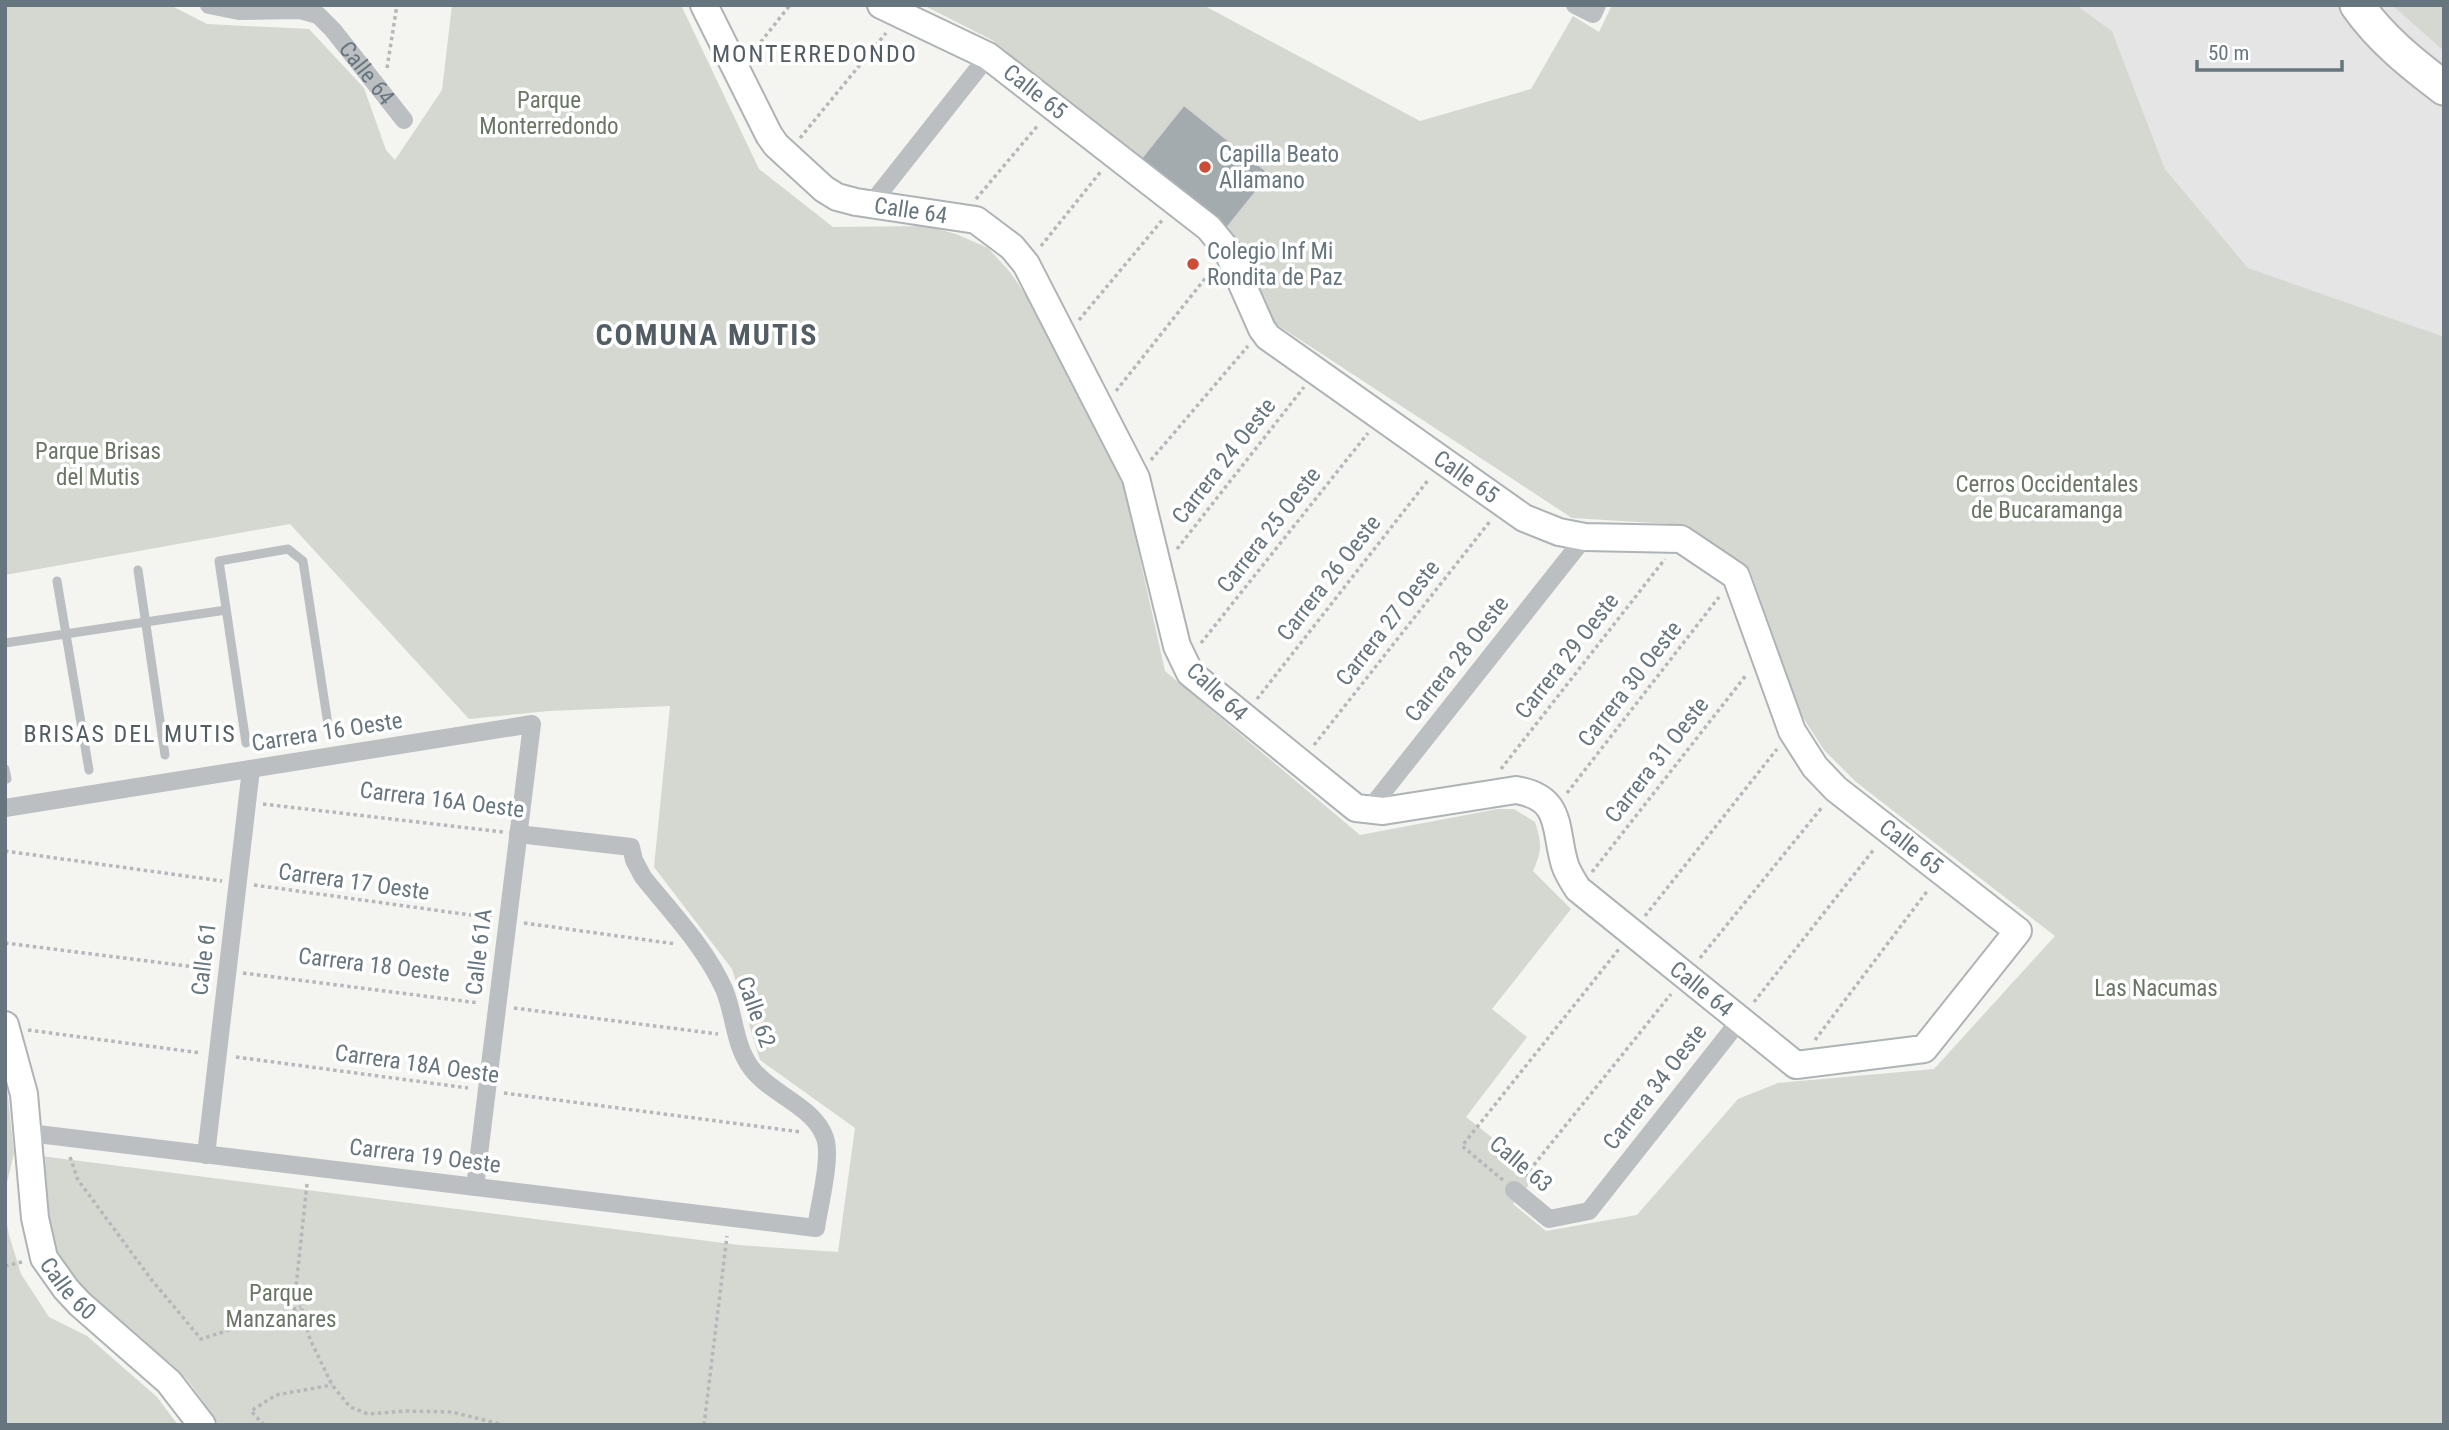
<svg xmlns="http://www.w3.org/2000/svg" width="2449" height="1430" font-family="'Roboto Condensed',sans-serif">
  <rect width="100%" height="100%" fill="#f4f4f1"/>
  <!-- built -->
  <path fill="#e4e5e4" d="M2076 5H2444V385L2248 268 2165 169 2112 31Z"/>
  <!-- green -->
  <path fill="#d4d8d0" d="M5 5H170L207 24 309 29 364 88 386 150 395 160 442 90 452 5H681L759 169 833 227 926 226 956 234 988 248 1010 272 1029 300 1124 487 1165 671 1360 835 1498 809H1514L1535 822C1542 843 1542 851 1533 871L1571 909 1492 1009 1527 1037 1466 1117 1538 1174 1513 1204 1546 1231 1637 1215 1738 1099 1778 1083 1934 1069 2055 936 1856 782 1824 750 1800 713 1750 570 1687 525 1572 518 1273 322 1226 229 1270 174 1184 105 1140 160 992 40 923 5H1203L1420 121 1531 89 1573 16 1599 32 1612 5H2076L2112 31 2165 169 2248 268 2444 337V1425H219C206 1407 193 1384 177 1369 135 1331 79 1304 55 1251 42 1222 44 1187 41 1156L739 1245 838 1252 855 1128 760 1060 732 969 654 867 670 706 549 711 469 719 290 524 5 575Z
    M2392 5H2444V51Z
    M5 1068 14 1153 5 1191Z
    M5 1213 9 1235 21 1274 49 1317 87 1336 157 1397 178 1425H5Z"/>
  <!-- building -->
  <path fill="#a3abaf" stroke="#d5d5d3" stroke-width="2" d="M1184 105 1270 174 1226 229 1140 160Z"/>
  <g fill="none" stroke-linecap="round" stroke-linejoin="round">
    <defs>
      <g id="secondary">
        <path id="s2" d="M704 5 769 135 776 145 824 189 837 197 856 202 976 220 1012 247 1026 264 1136 478 1177 646 1190 673 1356 808 1383 811 1516 790C1564 798 1554 830 1565 865 1568 874 1573 881 1578 889L1796 1065 1924 1049 2018 931 1836 789 1815 767 1792 731 1736 576 1681 539 1585 537 1559 532 1524 518 1268 337 1262 329 1227 250 1209 228 988 56 881 5"/>
        <path id="s3" d="M5 1025 24 1094 35 1218 44 1258 66 1289 80 1304 169 1382 202 1425"/>
      </g>
      <path id="highway" d="M2357 5C2381 39 2411 63 2444 88"/>
    </defs>
    <!-- secondary casing -->
    <use href="#secondary" stroke="#aeb3b6" stroke-width="30"/>
    <!-- highway casing -->
    <use href="#highway" stroke="#afb3b5" stroke-width="37"/>
    <!-- path -->
    <path stroke="#b5b8ba" stroke-width="3.5" stroke-dasharray="3.5 3.5" stroke-linecap="butt" d="M752 53 790 5
      M387 68 397 5
      M800 138 886 33
      M976 199 1039 124
      M1041 246 1102 170
      M1079 320 1164 218
      M1116 391 1211 271
      M1151 460 1248 346
      M1177 549 1304 387
      M1201 643 1368 433
      M1257 699 1429 479
      M1314 745 1491 520
      M1501 769 1665 559
      M1567 793 1719 597
      M263 804 503 832
      M5 851 222 881
      M1592 872 1747 674
      M254 885 492 918
      M1645 916 1777 749
      M524 923 676 944
      M5 943 211 969
      M1700 958 1823 806
      M243 973 479 1003
      M1754 1002 1875 848
      M514 1008 718 1034
      M28 1030 201 1053
      M1815 1040 1928 890
      M236 1057 468 1088
      M504 1093 801 1132
      M70 1157 78 1180 151 1279 201 1339 301 1307
      M1525 1176 1671 994
      M1503 1180 1462 1146 1619 949
      M307 1184 296 1287 310 1339 332 1385 350 1407 368 1414 405 1411 452 1412 504 1425
      M5 1266 22 1262
      M264 1425 251 1411 276 1395 332 1385
      M704 1425 727 1236"/>
    <!-- lane -->
    <path stroke="#bbbfc2" stroke-width="9" d="M138 570 165 755
      M57 581 89 770
      M5 643 226 610
      M246 743 219 561 288 549 303 561 329 731
      M5 769 7 779"/>
    <!-- street -->
    <g stroke="#bbbfc2" stroke-width="18">
      <path id="s1" d="M209 5 239 11 300 10 318 15 333 30 404 120"/>
      <path d="M1575 5 1593 14 1597 5"/>
      <path d="M871 204 988 56"/>
      <path d="M5 808 532 724 475 1187"/>
      <path d="M1368 811 1585 537"/>
      <path d="M29 1133 816 1228C819 1206 832 1157 825 1138 814 1106 772 1095 752 1069 734 1046 735 1015 724 989 705 947 671 912 643 877L634 860 631 847 518 834"/>
      <path d="M206 1155 251 769"/>
      <path d="M1514 1190 1549 1219 1589 1211 1740 1020"/>
    </g>
    <!-- secondary -->
    <use href="#secondary" stroke="#fff" stroke-width="26"/>
    <!-- highway -->
    <use href="#highway" stroke="#fff" stroke-width="33"/>
  </g>
  <!-- markers -->
  <g fill="#cc4c38" stroke="#fff" stroke-width="2.5">
    <circle cx="1205" cy="167" r="7"/>
    <circle cx="1193" cy="264" r="7"/>
  </g>
  <g text-anchor="middle" dominant-baseline="central" stroke-width="7" stroke-linejoin="round" paint-order="stroke">
    <!-- street labels -->
    <g font-size="23" fill="#67767e" stroke="#fff">
      <text stroke="none"><textPath href="#s1" startOffset="186">Calle 64</textPath></text>
      <text transform="translate(1035 92) rotate(38)">Calle 65</text>
      <text stroke="none"><textPath href="#s2" startOffset="313">Calle 64</textPath></text>
      <text transform="translate(1224 461) rotate(-52)">Carrera 24 Oeste</text>
      <text transform="translate(1466 477) rotate(35)">Calle 65</text>
      <text transform="translate(1269 530) rotate(-52)">Carrera 25 Oeste</text>
      <text transform="translate(1329 578) rotate(-52)">Carrera 26 Oeste</text>
      <text transform="translate(1388 623) rotate(-52)">Carrera 27 Oeste</text>
      <text transform="translate(1567 656) rotate(-52)">Carrera 29 Oeste</text>
      <text transform="translate(1457 659) rotate(-52)">Carrera 28 Oeste</text>
      <text transform="translate(1630 684) rotate(-52)">Carrera 30 Oeste</text>
      <text transform="translate(1217 692) rotate(43)">Calle 64</text>
      <text transform="translate(327 732) rotate(-9)">Carrera 16 Oeste</text>
      <text transform="translate(1657 760) rotate(-52)">Carrera 31 Oeste</text>
      <text transform="translate(442 800) rotate(7)">Carrera 16A Oeste</text>
      <text transform="translate(1911 847) rotate(38)">Calle 65</text>
      <text transform="translate(354 882) rotate(8)">Carrera 17 Oeste</text>
      <text transform="translate(479 952) rotate(-83)">Calle 61A</text>
      <text transform="translate(204 959) rotate(-83)">Calle 61</text>
      <text transform="translate(374 965) rotate(7)">Carrera 18 Oeste</text>
      <text stroke="none"><textPath href="#s2" startOffset="1550">Calle 64</textPath></text>
      <text transform="translate(756 1012) rotate(70)">Calle 62</text>
      <text transform="translate(417 1064) rotate(8)">Carrera 18A Oeste</text>
      <text transform="translate(1655 1087) rotate(-52)">Carrera 34 Oeste</text>
      <text transform="translate(425 1156) rotate(7)">Carrera 19 Oeste</text>
      <text transform="translate(1521 1164) rotate(40)">Calle 63</text>
      <text stroke="none"><textPath href="#s3" startOffset="276">Calle 60</textPath></text>
    </g>
    <!-- park labels -->
    <g font-size="23" fill="#6a7665" stroke="#fff">
      <text x="549" y="100">Parque<tspan x="549" dy="26">Monterredondo</tspan></text>
      <text x="98" y="451">Parque Brisas<tspan x="98" dy="26">del Mutis</tspan></text>
      <text x="2047" y="484">Cerros Occidentales<tspan x="2047" dy="26">de Bucaramanga</tspan></text>
      <text x="2156" y="988">Las Nacumas</text>
      <text x="281" y="1293">Parque<tspan x="281" dy="26">Manzanares</tspan></text>
    </g>
    <!-- poi labels -->
    <g font-size="23" fill="#67767e" stroke="#fff" text-anchor="start">
      <text x="1219" y="154">Capilla Beato<tspan x="1219" dy="26">Allamano</tspan></text>
      <text x="1207" y="251">Colegio Inf Mi<tspan x="1207" dy="26">Rondita de Paz</tspan></text>
    </g>
    <!-- neighbourhood labels -->
    <g font-size="24" letter-spacing="2" fill="#535e64" stroke="#fff">
      <text x="815" y="54">MONTERREDONDO</text>
      <text x="130" y="734">BRISAS DEL MUTIS</text>
    </g>
    <!-- district labels -->
    <g font-size="30" font-weight="bold" letter-spacing="2" fill="#535e64" stroke="#fff">
      <text x="707" y="334">COMUNA MUTIS</text>
    </g>
  </g>
  <!-- border -->
  <rect width="2449" height="1430" fill="none" stroke="#67767e" stroke-width="14"/>
  <!-- scale -->
  <path d="M2197 60v10h145v-10" fill="none" stroke="#67767e" stroke-width="3.5"/>
  <text x="2208" y="60" font-size="21" fill="#67767e" stroke="#ffffff" stroke-width="5" paint-order="stroke">50 m</text>
</svg>
